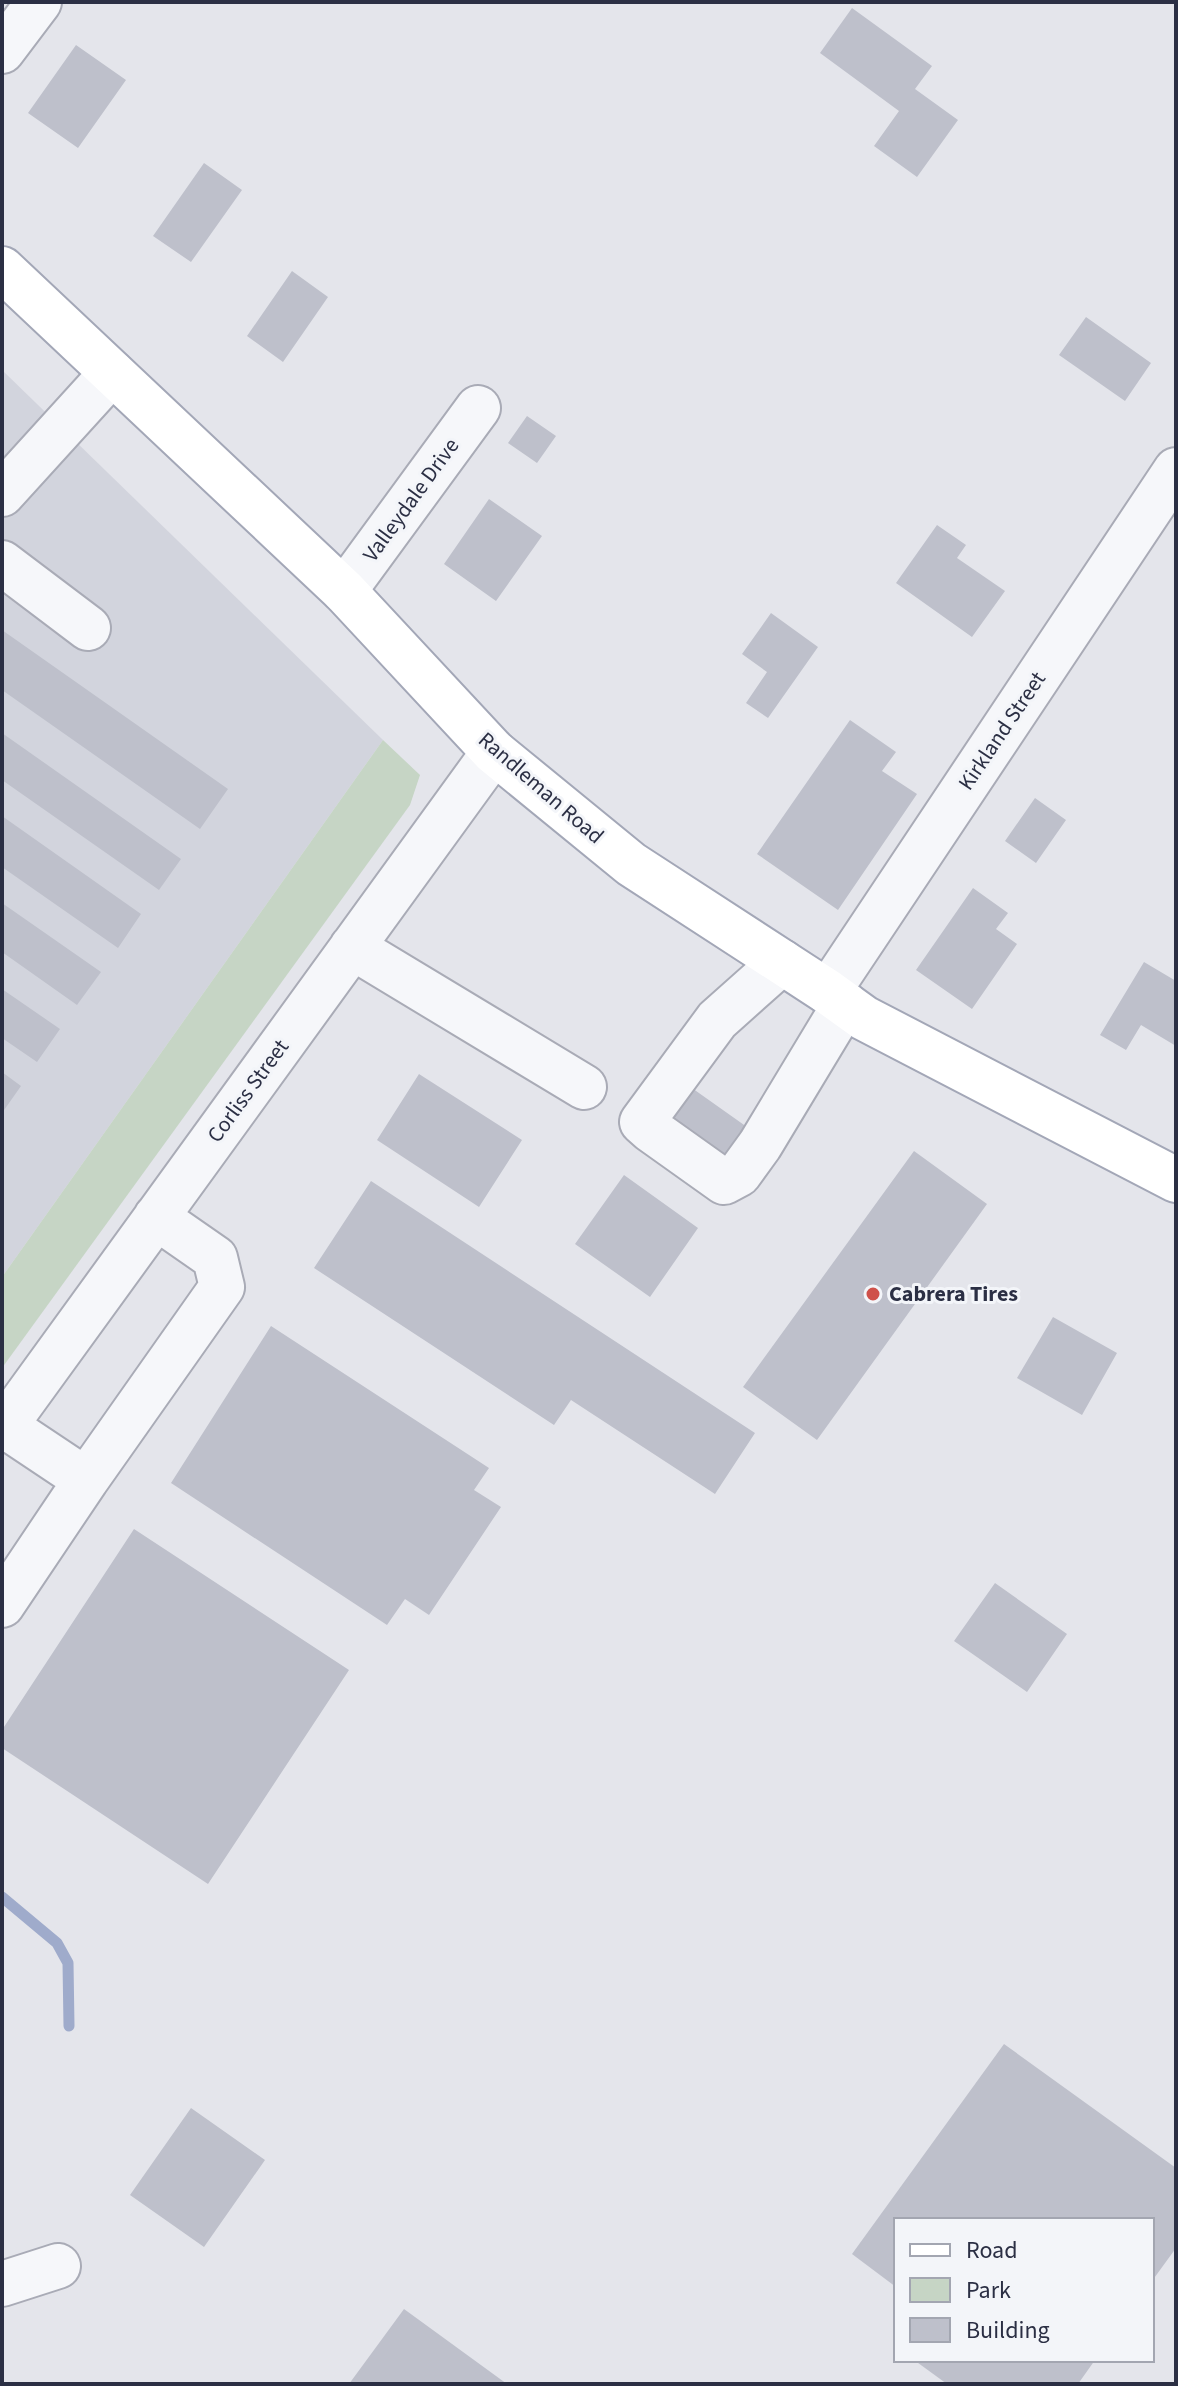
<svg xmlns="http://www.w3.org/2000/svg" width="1178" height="2386" font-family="'Source Sans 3',sans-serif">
  <rect width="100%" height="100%" fill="#e4e5eb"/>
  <!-- built -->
  <path fill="#d2d4dd" d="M2 370 383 740 2 1277Z"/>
  <!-- green -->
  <path fill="#c6d5c5" d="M383 740 420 775 410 805 2 1368V1277Z"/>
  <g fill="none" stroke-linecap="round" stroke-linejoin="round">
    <!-- stream -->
    <path stroke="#9fabcb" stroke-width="11" d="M2 1897 57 1943 68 1963 69 2026"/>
  </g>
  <!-- building -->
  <path fill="#bec0cb" d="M852 8 932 66 915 89 958 120 917 177 874 146 899 111 820 53Z
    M76 45 126 80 78 148 28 113Z
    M204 163 242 190 191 262 153 236Z
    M292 271 328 297 283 362 247 336Z
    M1086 317 1151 363 1125 401 1059 355Z
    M527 416 556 436 537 463 508 443Z
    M489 499 542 536 496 601 444 564Z
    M937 525 966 545 957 558 1005 591 972 637 896 583Z
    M771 613 818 647 768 718 746 703 767 672 742 654Z
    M2 630 228 789 200 829 2 690Z
    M850 720 896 752 882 771 917 794 838 910 757 854Z
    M2 733 181 859 159 890 2 780Z
    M1035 798 1066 820 1036 863 1005 841Z
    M2 816 141 914 118 948 2 867Z
    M973 888 1008 913 996 929 1017 944 972 1009 916 970Z
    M2 903 101 972 77 1005 2 952Z
    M1144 962 1176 981V1046L1141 1025 1126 1050 1100 1035Z
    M2 989 60 1029 37 1062 2 1038Z
    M2 1072 21 1086 2 1113Z
    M419 1074 522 1140 479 1207 377 1140Z
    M682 1081 754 1132 730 1166 658 1116Z
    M914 1151 987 1204 817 1440 743 1387Z
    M624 1175 698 1228 650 1297 575 1244Z
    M371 1181 755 1433 715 1494 571 1400 554 1425 314 1268Z
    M1053 1317 1117 1353 1082 1415 1017 1378Z
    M271 1326 489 1468 474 1490 501 1507 429 1615 405 1599 387 1625 171 1483Z
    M134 1529 349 1670 208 1884 2 1748V1730Z
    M995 1583 1067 1634 1027 1692 954 1641Z
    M1004 2044 1176 2168V2248L1152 2281V2220H896V2287L852 2254Z
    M191 2108 265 2160 204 2247 130 2195Z
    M404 2309 507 2384H349Z
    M914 2360H1095L1078 2384H947Z"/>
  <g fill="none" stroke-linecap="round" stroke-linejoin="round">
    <defs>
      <path id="minor" d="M2 51 39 2
        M2 494 112 373
        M2 563 88 628
        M344 591 478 408
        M352 947 584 1087
        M782 962 717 1020 642 1122 651 1130 724 1182 739 1174 760 1145 845 1004
        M828 992 1176 470
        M5 1426 86 1480 222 1287 215 1258 156 1217
        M2 1430 494 752
        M2 1605 86 1480
        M2 2284 58 2266"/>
      <path id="major" d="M2 269 344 591 494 752 631 864 828 992 864 1018 1176 1180"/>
    </defs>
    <!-- minor casing -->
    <use href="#minor" stroke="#a9abb6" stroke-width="48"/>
    <!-- major casing -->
    <use href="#major" stroke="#a3a7b7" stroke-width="48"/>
    <!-- minor -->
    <use href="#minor" stroke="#f6f7fa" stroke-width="44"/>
    <!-- major -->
    <use href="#major" stroke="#fff" stroke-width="44"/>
  </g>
  <!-- markers -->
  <circle fill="#cf514a" stroke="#f3f5f9" stroke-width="3" cx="873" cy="1294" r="8"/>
  <g text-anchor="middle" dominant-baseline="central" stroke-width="6" stroke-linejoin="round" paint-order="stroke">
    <!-- street labels -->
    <g font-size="22" fill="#2b2f44" stroke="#f3f5f9">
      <text transform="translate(411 500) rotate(-54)">Valleydale Drive</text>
      <text transform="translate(1002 731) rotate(-56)">Kirkland Street</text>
      <text transform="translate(541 788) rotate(41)">Randleman Road</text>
      <text transform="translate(248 1091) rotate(-54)">Corliss Street</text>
    </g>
    <!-- poi labels -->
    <g font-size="22" font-weight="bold" fill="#2b2f44" stroke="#f3f5f9" text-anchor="start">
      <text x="889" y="1294">Cabrera Tires</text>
    </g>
  </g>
  <!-- border -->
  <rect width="1178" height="2386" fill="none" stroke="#2b2f44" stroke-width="8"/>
  <!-- legend -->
  <rect x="894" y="2218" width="260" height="144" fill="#f3f5f9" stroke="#a3a6b1" stroke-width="2"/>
  <rect x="910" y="2244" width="40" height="12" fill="#ffffff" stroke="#a3a6b1" stroke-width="2"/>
  <text x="966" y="2258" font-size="24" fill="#2b2f44">Road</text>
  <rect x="910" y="2278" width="40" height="24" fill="#c6d5c5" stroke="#a3a6b1" stroke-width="2"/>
  <text x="966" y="2298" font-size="24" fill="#2b2f44">Park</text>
  <rect x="910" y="2318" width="40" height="24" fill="#bec0cb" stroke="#a3a6b1" stroke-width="2"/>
  <text x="966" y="2338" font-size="24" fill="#2b2f44">Building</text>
</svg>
